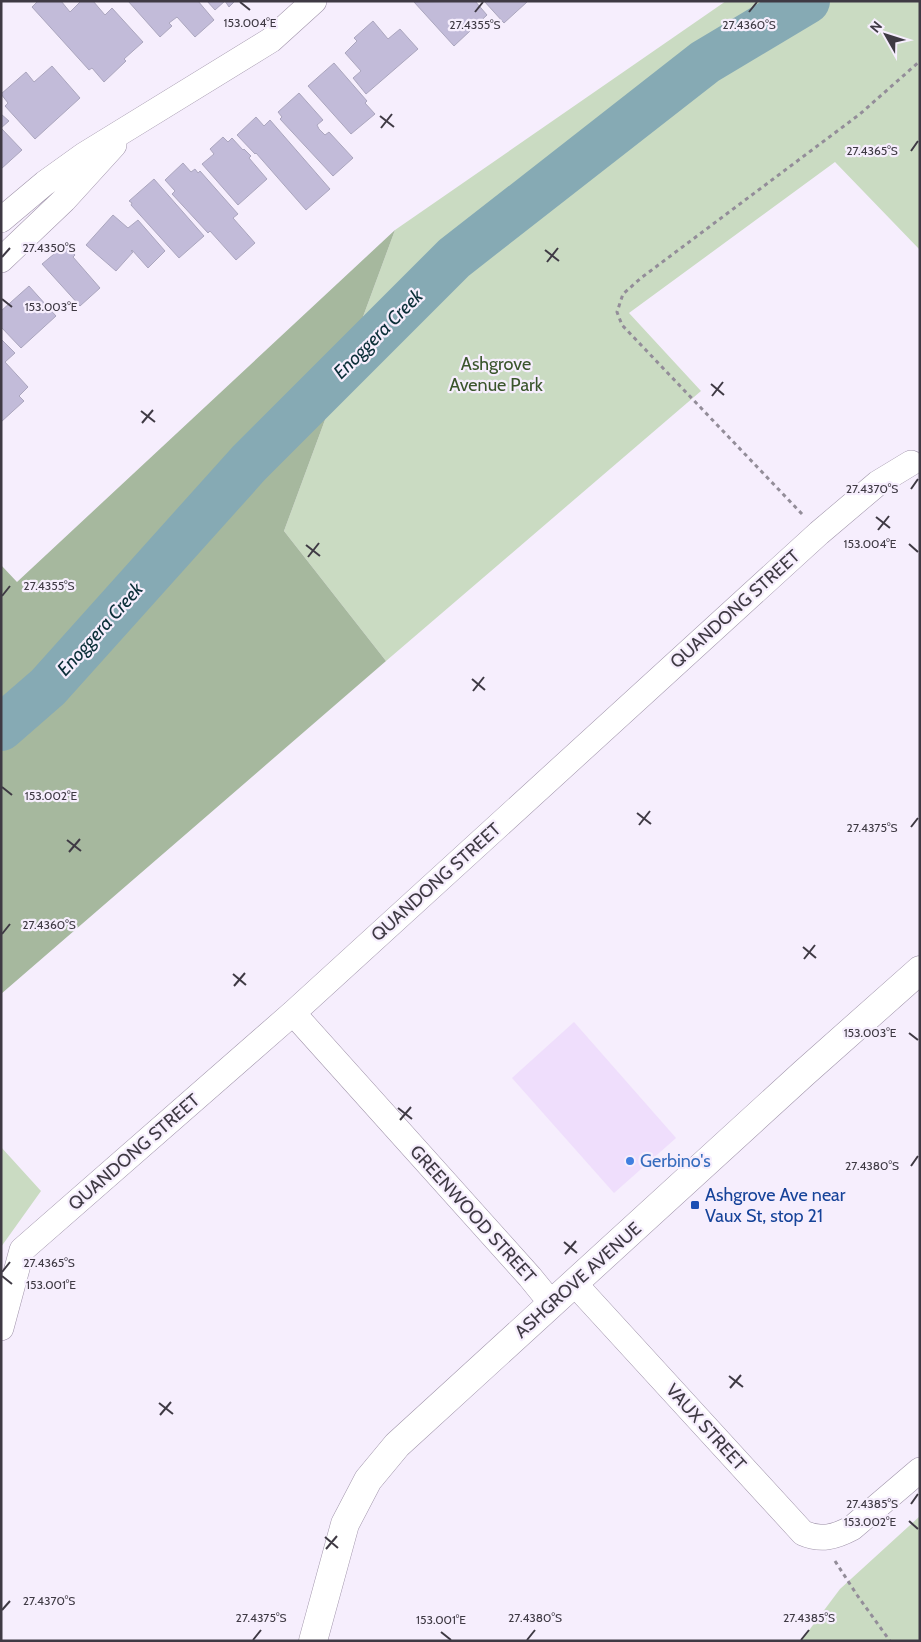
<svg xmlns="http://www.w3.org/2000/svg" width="921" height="1642" font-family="Cabin,sans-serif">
  <rect width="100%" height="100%" fill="#f6eefd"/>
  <!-- built -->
  <path fill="#efdefc" d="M574 1022 676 1138 614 1193 512 1078Z"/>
  <!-- green -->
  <path fill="#cadbc2" d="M726 1H920V250L835 162 629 313 701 391 386 661 284 531 395 230Z
    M1 1147 41 1191 1 1247Z
    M920 1516V1641H801L840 1589Z"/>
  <!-- forest -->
  <path fill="#a6b89e" d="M395 230 284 531 386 661 1 994V565L17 582Z"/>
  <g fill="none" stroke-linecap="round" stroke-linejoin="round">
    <!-- river -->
    <path stroke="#86aab4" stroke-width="46" d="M1 728 48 687 249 463 454 258 705 62 807 1"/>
  </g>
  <!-- building -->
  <path fill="#c2bbd9" stroke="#aba6be" d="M38 1H61L70 12 81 1H93L105 15 112 8 143 42 124 59 126 61 104 82 92 68 89 70 32 7Z
    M128 1H198L214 20 195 37 177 17 169 23 172 26 160 37Z
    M207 1H235L229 7 225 1 215 10Z
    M475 1 487 15 454 46 414 2Z
    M484 1H527V2L504 23Z
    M373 21 388 39 400 29 418 49 366 94 353 78 361 71 345 53 357 41 354 38Z
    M334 63 367 101 365 103 375 114 351 134 308 86Z
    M52 66 80 98 35 139 5 106 8 103 1 94 26 72 34 82Z
    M299 93 323 120 317 125 319 129 325 135 329 132 353 158 333 176 280 119 282 117 278 112Z
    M1 114 9 121 1 128Z
    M256 117 264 126 270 120 330 189 306 210 256 153 255 154 237 135Z
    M1 128 22 150 1 169Z
    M223 137 228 142 232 138 243 150 244 149 251 156 249 158 267 179 238 205 202 164 214 154 210 149Z
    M183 163 191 172 195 169 198 173 200 171 238 214 233 218 255 243 236 260 210 231 208 233 172 194 175 191 165 180Z
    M154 179 204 236 179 258 131 205 132 203 129 201Z
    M113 215 128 228 138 220 165 251 148 268 132 250 131 251 133 252 116 271 86 245Z
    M63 242 75 255 73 257 100 288 80 306 42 264 54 254 52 252Z
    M29 286 56 316 21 348 1 327V311Z
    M1 339 15 353 5 362 28 387 19 396 24 401 1 422Z"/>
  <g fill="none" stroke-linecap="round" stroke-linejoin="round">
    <defs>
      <path id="minor" d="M1 220 45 183 84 155 271 40 314 1
        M1 260 64 200 114 145
        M293 1013 530 1277 552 1304
        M574 1283 803 1533C821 1541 835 1537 852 1528L920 1470
        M1 1328 22 1250 293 1013 819 533 878 483 911 463"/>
      <path id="secondary" d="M313 1641 345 1524 368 1480 397 1445 804 1073 920 970"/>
    </defs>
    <!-- minor casing -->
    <use href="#minor" stroke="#a094aa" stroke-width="26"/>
    <!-- secondary casing -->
    <use href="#secondary" stroke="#a094aa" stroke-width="29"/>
    <!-- path -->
    <path stroke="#938d99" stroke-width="3" stroke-dasharray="4 4" stroke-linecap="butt" d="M802 514 622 325 617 312 623 294 641 278 860 114 920 61
      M835 1561 857 1595 890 1641"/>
    <!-- minor -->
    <use href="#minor" stroke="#fff" stroke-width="25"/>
    <!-- secondary -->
    <use href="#secondary" stroke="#fff" stroke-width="28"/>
  </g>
  <!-- ticks -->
  <path fill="none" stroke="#3f3a44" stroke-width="2" d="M240 2 250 10M475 12 483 2M749 12 757 2M380 116 394 127M381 128 392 114M911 151 918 141M545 250 559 261M2 257 10 248M547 262 558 248M2 299 12 307M711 384 724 395M712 396 723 382M141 411 155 422M142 423 153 410M911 489 918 479M876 517 890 528M878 530 889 516M909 544 918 552M306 545 320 556M308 557 319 543M2 596 10 586M472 679 485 690M473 691 484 677M2 787 12 795M637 813 651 824M639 825 650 811M911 827 918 818M67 840 81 851M69 852 80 839M2 934 10 924M803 947 816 958M804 959 815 945M233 974 246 985M234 986 245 973M909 1033 918 1040M398 1108 412 1119M400 1120 411 1107M911 1166 918 1156M564 1242 577 1253M565 1254 576 1241M2 1272 10 1262M2 1276 12 1284M729 1376 743 1387M730 1388 741 1375M159 1403 173 1414M160 1415 171 1402M911 1504 918 1494M909 1521 918 1529M325 1537 338 1548M326 1549 337 1536M2 1610 10 1601M441 1632 451 1640M253 1640 261 1630M527 1640 535 1630M801 1640 809 1630"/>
  <!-- markers -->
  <circle fill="#3f7fe0" stroke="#f6eefd" stroke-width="2" cx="630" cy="1161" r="5"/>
  <rect fill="#1a4fb4" stroke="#f6eefd" stroke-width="2" x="690" y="1200" width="10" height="10" rx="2.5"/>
  <g text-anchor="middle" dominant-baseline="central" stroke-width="4.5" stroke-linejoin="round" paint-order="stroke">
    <!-- park labels -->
    <g font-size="18" fill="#3a552c" stroke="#f6eefd">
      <text x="496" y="364">Ashgrove<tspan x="496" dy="21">Avenue Park</tspan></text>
    </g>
    <!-- street labels -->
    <g font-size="18" fill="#3f3a44" stroke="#f6eefd">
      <text transform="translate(735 609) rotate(-42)">QUANDONG STREET</text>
      <text transform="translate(436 882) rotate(-42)">QUANDONG STREET</text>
      <text transform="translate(134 1152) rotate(-41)">QUANDONG STREET</text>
      <text transform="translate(473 1214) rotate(48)">GREENWOOD STREET</text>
      <text transform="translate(578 1280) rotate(-42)">ASHGROVE AVENUE</text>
      <text transform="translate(706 1427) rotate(48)">VAUX STREET</text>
    </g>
    <!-- shop labels -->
    <g font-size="18" fill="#366cbe" stroke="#f6eefd" text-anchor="start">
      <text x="640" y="1161">Gerbino's</text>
    </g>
    <!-- transit labels -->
    <g font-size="18" fill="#164399" stroke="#f6eefd" text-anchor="start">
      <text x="705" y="1195">Ashgrove Ave near<tspan x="705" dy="21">Vaux St, stop 21</tspan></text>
    </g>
    <!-- water labels -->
    <g font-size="19" font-style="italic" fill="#0a2e37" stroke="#f6eefd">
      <text transform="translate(378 334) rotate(-45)">Enoggera Creek</text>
      <text transform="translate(100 629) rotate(-48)">Enoggera Creek</text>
    </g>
  </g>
  <g font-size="12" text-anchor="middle" fill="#3f3a44" stroke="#f6eefd" stroke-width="4.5" stroke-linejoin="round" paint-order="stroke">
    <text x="250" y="27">153.004°E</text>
    <text x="475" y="29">27.4355°S</text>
    <text x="749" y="29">27.4360°S</text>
    <text x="872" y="155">27.4365°S</text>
    <text x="49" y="252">27.4350°S</text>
    <text x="51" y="311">153.003°E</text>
    <text x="872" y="493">27.4370°S</text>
    <text x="870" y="548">153.004°E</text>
    <text x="49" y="590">27.4355°S</text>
    <text x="51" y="800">153.002°E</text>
    <text x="872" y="832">27.4375°S</text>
    <text x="49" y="929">27.4360°S</text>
    <text x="870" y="1037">153.003°E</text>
    <text x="872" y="1170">27.4380°S</text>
    <text x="49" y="1267">27.4365°S</text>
    <text x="51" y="1289">153.001°E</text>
    <text x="872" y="1508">27.4385°S</text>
    <text x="870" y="1526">153.002°E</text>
    <text x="49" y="1605">27.4370°S</text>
    <text x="261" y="1622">27.4375°S</text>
    <text x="535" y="1622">27.4380°S</text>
    <text x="809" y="1622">27.4385°S</text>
    <text x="441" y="1624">153.001°E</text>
  </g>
  <!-- border -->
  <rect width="921" height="1642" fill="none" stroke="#3f3a44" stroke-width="5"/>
  <!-- north arrow -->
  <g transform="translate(886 35) rotate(309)" stroke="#f6eefd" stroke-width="4" paint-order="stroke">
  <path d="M0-4L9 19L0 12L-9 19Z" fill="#3f3a44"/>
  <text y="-8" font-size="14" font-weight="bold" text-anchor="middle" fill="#3f3a44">N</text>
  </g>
</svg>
